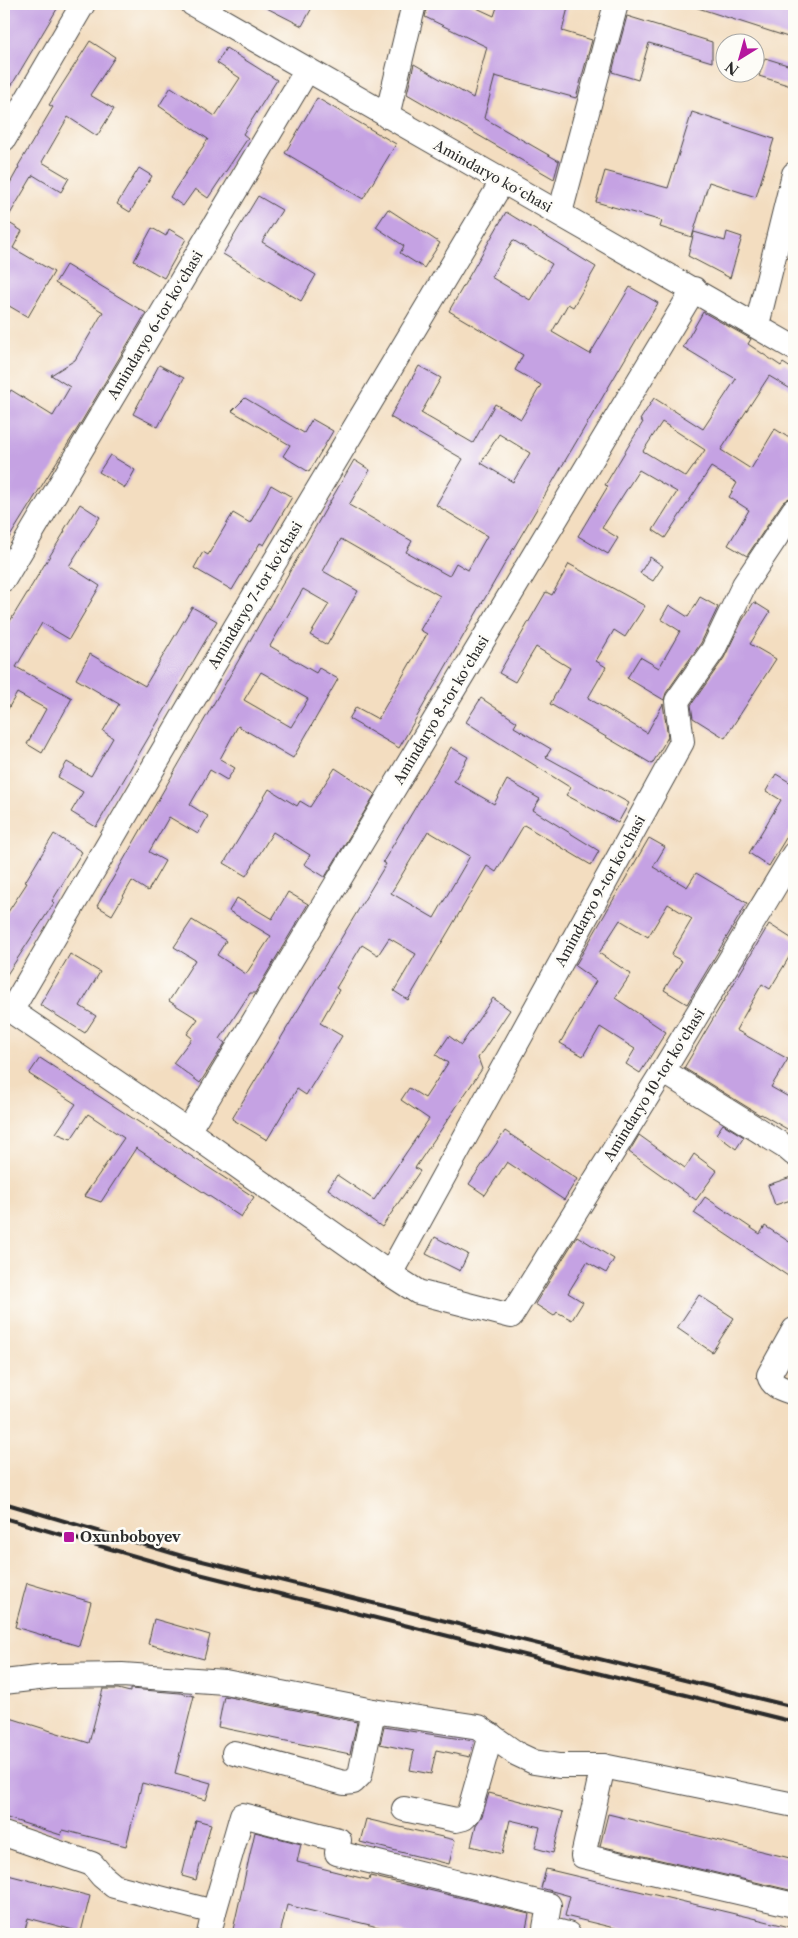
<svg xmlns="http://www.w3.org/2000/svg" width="798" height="1938" font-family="'Libre Caslon Text',serif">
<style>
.building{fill:#c5a2e3;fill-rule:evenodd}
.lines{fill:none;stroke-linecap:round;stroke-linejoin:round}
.minor-casing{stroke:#494641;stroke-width:26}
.minor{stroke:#fff;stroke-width:24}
.rail{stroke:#2b2b2b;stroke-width:4}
.poi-dot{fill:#b5179e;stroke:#fdfcf7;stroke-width:2}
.labels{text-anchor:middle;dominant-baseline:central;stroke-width:5;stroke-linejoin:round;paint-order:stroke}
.street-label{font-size:14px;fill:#2b2b2b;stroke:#fdfcf7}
.poi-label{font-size:14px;font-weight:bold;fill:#2b2b2b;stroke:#fdfcf7;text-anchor:start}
</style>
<rect width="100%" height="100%" fill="#fdfcf7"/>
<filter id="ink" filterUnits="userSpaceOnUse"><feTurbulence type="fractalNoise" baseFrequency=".02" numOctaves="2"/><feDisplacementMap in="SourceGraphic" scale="10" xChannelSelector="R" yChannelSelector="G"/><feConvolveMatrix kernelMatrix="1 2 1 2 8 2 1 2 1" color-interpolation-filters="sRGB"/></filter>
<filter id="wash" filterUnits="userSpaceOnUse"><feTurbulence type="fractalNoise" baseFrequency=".0096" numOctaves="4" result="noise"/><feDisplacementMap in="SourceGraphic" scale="20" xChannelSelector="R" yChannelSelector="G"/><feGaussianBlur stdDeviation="1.12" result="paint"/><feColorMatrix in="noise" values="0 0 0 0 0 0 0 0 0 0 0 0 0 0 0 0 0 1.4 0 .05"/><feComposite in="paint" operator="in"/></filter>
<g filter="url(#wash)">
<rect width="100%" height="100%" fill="#f3ddc0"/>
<g id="blocks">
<!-- building -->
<g class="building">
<polygon points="4,4 60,4 4,98"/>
<polygon points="259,4 314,4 302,26"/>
<polygon points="428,4 468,4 494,16 498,4 569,4 562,31 592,40 576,98 495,76 484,118 559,161 554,179 407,94 414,64 473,98 487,47 425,17"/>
<polygon points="696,4 794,4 794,39 695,7"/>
<polygon points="627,16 712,42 712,62 649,43 638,80 612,72"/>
<polygon points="90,41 115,57 90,95 114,109 97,136 68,117 42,162 69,178 61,192 33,175 6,221 22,231 13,248 54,272 28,317 4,303 4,194 19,167 18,166 53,107 49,105"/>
<polygon points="226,48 277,80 243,134 248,138 208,198 195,189 183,206 170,197 208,139 159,106 171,87 215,116 240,78 217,63"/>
<polygon points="765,58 794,67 794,87 759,76"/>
<polygon points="317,98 396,144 363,199 285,153"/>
<polygon points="692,112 774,139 756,197 709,182 692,237 660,227 662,221 596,202 605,171 668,188"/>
<polygon points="139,168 152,176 130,212 117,204"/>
<polygon points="258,196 282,210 262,242 316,275 301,301 223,254"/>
<polygon points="388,209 440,243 424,268 400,253 404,246 376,227"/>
<path d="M 506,212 L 596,267 L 573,307 L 568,304 L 552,332 L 590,354 L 630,287 L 658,303 L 512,551 L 399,748 L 349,719 L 356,707 L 378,719 L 427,634 L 420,630 L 440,596 L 341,539 L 323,571 L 358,591 L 327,645 L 310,635 L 329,604 L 303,589 L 270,646 L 316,673 L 319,668 L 338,679 L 293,758 L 238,726 L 220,759 L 235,768 L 227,780 L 210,770 L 190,805 L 208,816 L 198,834 L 169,817 L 149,852 L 165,861 L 148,891 L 132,881 L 112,915 L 97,906 L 354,460 L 370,470 L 349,505 L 412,541 L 406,552 L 449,576 L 456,563 L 468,570 L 487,536 L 436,505 L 463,459 L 390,417 L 419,366 L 441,378 L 421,413 L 473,443 L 495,404 L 521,419 L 541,385 L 515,370 L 523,355 L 449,311 ZM 513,240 L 552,264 L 530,300 L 491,277 ZM 499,434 L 530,453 L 513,482 L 481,463 ZM 261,672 L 308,699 L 291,727 L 244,700 Z"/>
<polygon points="152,228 166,236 169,229 186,239 164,278 134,261"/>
<polygon points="694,232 725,241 727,232 742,237 730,278 688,256"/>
<polygon points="66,265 146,313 79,426 4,546 4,402 11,390 53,416 70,387 51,375 75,360 103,312 55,283"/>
<path d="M 703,312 L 751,339 L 748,344 L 781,366 L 783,363 L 794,370 L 794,391 L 769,376 L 721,450 L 751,469 L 775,429 L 794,441 L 794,495 L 783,502 L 747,556 L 728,545 L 749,510 L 729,497 L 737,483 L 711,467 L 665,538 L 653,530 L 677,492 L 639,470 L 602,528 L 618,538 L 608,554 L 578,536 L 608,486 L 605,485 L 643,422 L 640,420 L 654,398 L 703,429 L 736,379 L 683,347 ZM 662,422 L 705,450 L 686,477 L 643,451 Z"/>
<polygon points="159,365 184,378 158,427 133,414"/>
<polygon points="245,398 304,433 312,419 333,431 309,472 283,456 290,445 232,411"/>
<polygon points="110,455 135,470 125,488 99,472"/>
<polygon points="271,485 292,497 264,545 260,543 232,590 194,568 203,552 208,555 233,513 250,523"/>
<polygon points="80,504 100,517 69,566 100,586 69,639 42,623 16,667 72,698 42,753 27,744 46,709 17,693 4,716 4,631 65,531 64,530"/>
<polygon points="650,557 663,566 653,581 640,573"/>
<polygon points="569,564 645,606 625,637 614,630 596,661 606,667 588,698 647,733 663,704 668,737 652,764 550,704 570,668 536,647 515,682 499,673 546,592 552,595"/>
<polygon points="700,597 718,607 701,643 666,693 664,700 627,678 640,657 659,668 680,631 661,619 669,605 688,617"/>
<polygon points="754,602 770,612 750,644 776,659 725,738 693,718 691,705 724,658 742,621"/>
<polygon points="192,607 217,621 96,827 71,812 83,792 58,777 67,762 91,776 113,738 103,731 119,704 76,679 90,654 145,686"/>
<polygon points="481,698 517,722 514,727 551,749 546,757 629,803 618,823 566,795 571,788 466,722"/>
<path d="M 451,747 L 468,757 L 454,781 L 494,804 L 507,780 L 540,799 L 533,810 L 599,851 L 591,865 L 524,825 L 496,872 L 487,866 L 408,1000 L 394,991 L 416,954 L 389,938 L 378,955 L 362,945 L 336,988 L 339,990 L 320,1023 L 342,1036 L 306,1095 L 297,1089 L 267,1140 L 232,1119 L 386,864 L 383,862 ZM 428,831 L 470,856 L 434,918 L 391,893 Z"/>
<polygon points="335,768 375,794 325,877 304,864 310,855 273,832 246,876 224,863 269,789 297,806 300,801 310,807"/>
<polygon points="776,774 791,783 794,778 794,825 769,866 749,853 781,800 766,791"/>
<polygon points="54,834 82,852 52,901 54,903 4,979 4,918 27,883 25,882"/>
<polygon points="649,838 665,847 653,867 687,887 696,873 747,903 687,1004 664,990 682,961 671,955 692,919 668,904 648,937 620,920 599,953 631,974 615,998 666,1032 640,1073 626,1064 635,1049 600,1027 583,1056 560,1043 596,981 575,966"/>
<polygon points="288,892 308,904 255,993 250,993 220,1039 225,1043 200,1083 173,1063 192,1038 187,1034 198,1019 169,1001 195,960 174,947 192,920 226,941 217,955 246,974 271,936 229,911 237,898 272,919"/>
<polygon points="769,924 794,940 794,949 770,989 762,984 736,1030 788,1059 771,1087 794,1100 794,1133 761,1114 760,1115 684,1068"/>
<polygon points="70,954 100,972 80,1006 96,1016 85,1033 40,1005"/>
<polygon points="493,998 510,1010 478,1058 482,1069 415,1168 420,1171 382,1227 328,1189 337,1175 374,1200 429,1119 401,1100 409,1088 425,1098 448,1063 436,1055 449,1036 461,1045"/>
<polygon points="40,1058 254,1197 241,1217 136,1148 101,1202 84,1196 124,1138 88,1114 71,1139 56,1133 76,1104 29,1074"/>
<polygon points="723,1124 744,1137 736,1149 716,1134"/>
<polygon points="505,1131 577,1179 564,1200 507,1162 485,1195 469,1184"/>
<polygon points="639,1135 685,1168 694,1154 717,1171 696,1200 629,1152"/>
<polygon points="794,1176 794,1199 775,1205 768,1185"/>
<polygon points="705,1197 760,1234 765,1226 794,1245 794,1280 694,1213"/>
<polygon points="577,1236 614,1259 606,1273 587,1262 568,1293 583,1302 572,1320 557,1312 554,1316 535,1304"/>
<polygon points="435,1237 468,1254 460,1271 426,1254"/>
<polygon points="699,1295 734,1318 712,1352 677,1328"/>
<polygon points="27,1583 91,1602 79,1646 15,1627"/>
<polygon points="154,1619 210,1635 204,1659 148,1644"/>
<polygon points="103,1689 118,1689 130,1692 130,1689 180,1693 194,1696 175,1773 211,1783 206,1800 142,1783 126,1846 63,1830 61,1835 4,1817 4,1716 89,1743"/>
<polygon points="224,1696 357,1722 350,1754 218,1727"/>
<polygon points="384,1727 474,1741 470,1757 436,1750 431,1774 410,1770 414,1751 380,1744"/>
<polygon points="489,1793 563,1812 553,1853 535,1848 540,1827 510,1820 502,1854 471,1846 476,1825 482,1816"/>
<polygon points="608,1814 794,1859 794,1891 600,1846"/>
<polygon points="366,1819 455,1840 449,1864 360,1842"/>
<polygon points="196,1820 211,1824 196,1880 182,1876"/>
<polygon points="255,1832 301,1844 297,1862 369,1880 370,1876 529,1914 525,1934 407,1934 287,1905 280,1934 232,1934"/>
<polygon points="546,1869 794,1928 794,1934 639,1934 565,1916 570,1896 541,1888"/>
<polygon points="4,1874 90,1896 81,1932 28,1918 24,1934 4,1934"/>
</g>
</g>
</g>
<g filter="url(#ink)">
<use href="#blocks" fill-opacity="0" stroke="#494641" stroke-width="1"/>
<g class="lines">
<!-- minor casing -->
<g class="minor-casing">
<g id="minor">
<polyline points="193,4 794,348"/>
<polyline points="387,116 414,4"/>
<polyline points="4,139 83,4"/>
<polyline points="560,213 616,4"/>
<polyline points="757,325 794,174"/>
<polyline points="4,579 307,70"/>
<polyline points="4,1006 188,1131 390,1274 418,1292 511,1316 663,1071 794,854"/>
<polyline points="11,1011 235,628 502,182"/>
<polyline points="663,1071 787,1148 794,1154"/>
<polyline points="188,1131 694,289"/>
<polyline points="390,1274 682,742 677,701 713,650 744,585 794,510"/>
<path d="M 794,1330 L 769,1375 C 772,1387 783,1389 794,1393"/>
<polyline points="4,1682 55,1676 122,1675 225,1682 373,1711 479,1727 517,1754 534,1762 559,1766 603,1766 794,1805"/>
<polyline points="234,1753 344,1783 353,1782 360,1775 373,1711"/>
<polyline points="603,1766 583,1856 794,1905"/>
<polyline points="404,1809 456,1820 464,1818 469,1812 491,1735"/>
<polyline points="4,1834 92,1864 102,1876 114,1886 214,1912 209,1934"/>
<polyline points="214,1912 242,1815 339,1840 337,1853 549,1905 545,1928 568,1934"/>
</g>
</g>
<!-- minor -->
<use href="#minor" class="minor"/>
<!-- rail -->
<g class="rail">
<polyline points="4,1503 182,1556 794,1707"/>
<polyline points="4,1518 183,1570 794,1722"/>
</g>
</g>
</g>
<!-- markers -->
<rect class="poi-dot" x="63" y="1531" width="12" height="12" rx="2.5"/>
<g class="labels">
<!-- street labels -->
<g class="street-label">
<text transform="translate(493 176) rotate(29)">Amindaryo koʻchasi</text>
<text transform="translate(155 325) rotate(-59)">Amindaryo 6-tor koʻchasi</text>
<text transform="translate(255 595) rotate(-59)">Amindaryo 7-tor koʻchasi</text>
<text transform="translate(441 710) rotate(-59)">Amindaryo 8-tor koʻchasi</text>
<text transform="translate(600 891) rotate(-61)">Amindaryo 9-tor koʻchasi</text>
<text transform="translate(654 1085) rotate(-58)">Amindaryo 10-tor koʻchasi</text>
</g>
<!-- poi labels -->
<g class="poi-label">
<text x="80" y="1537">Oxunboboyev</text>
</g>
</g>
<!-- margin -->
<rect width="798" height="1938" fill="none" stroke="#fdfcf7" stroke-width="20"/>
<!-- north arrow -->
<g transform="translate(740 58) rotate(217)"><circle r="24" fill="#fdfcf7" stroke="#a9a8a5"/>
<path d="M0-4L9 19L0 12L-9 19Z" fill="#b5179e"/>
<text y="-8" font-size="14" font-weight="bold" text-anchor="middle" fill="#2b2b2b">N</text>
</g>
</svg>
